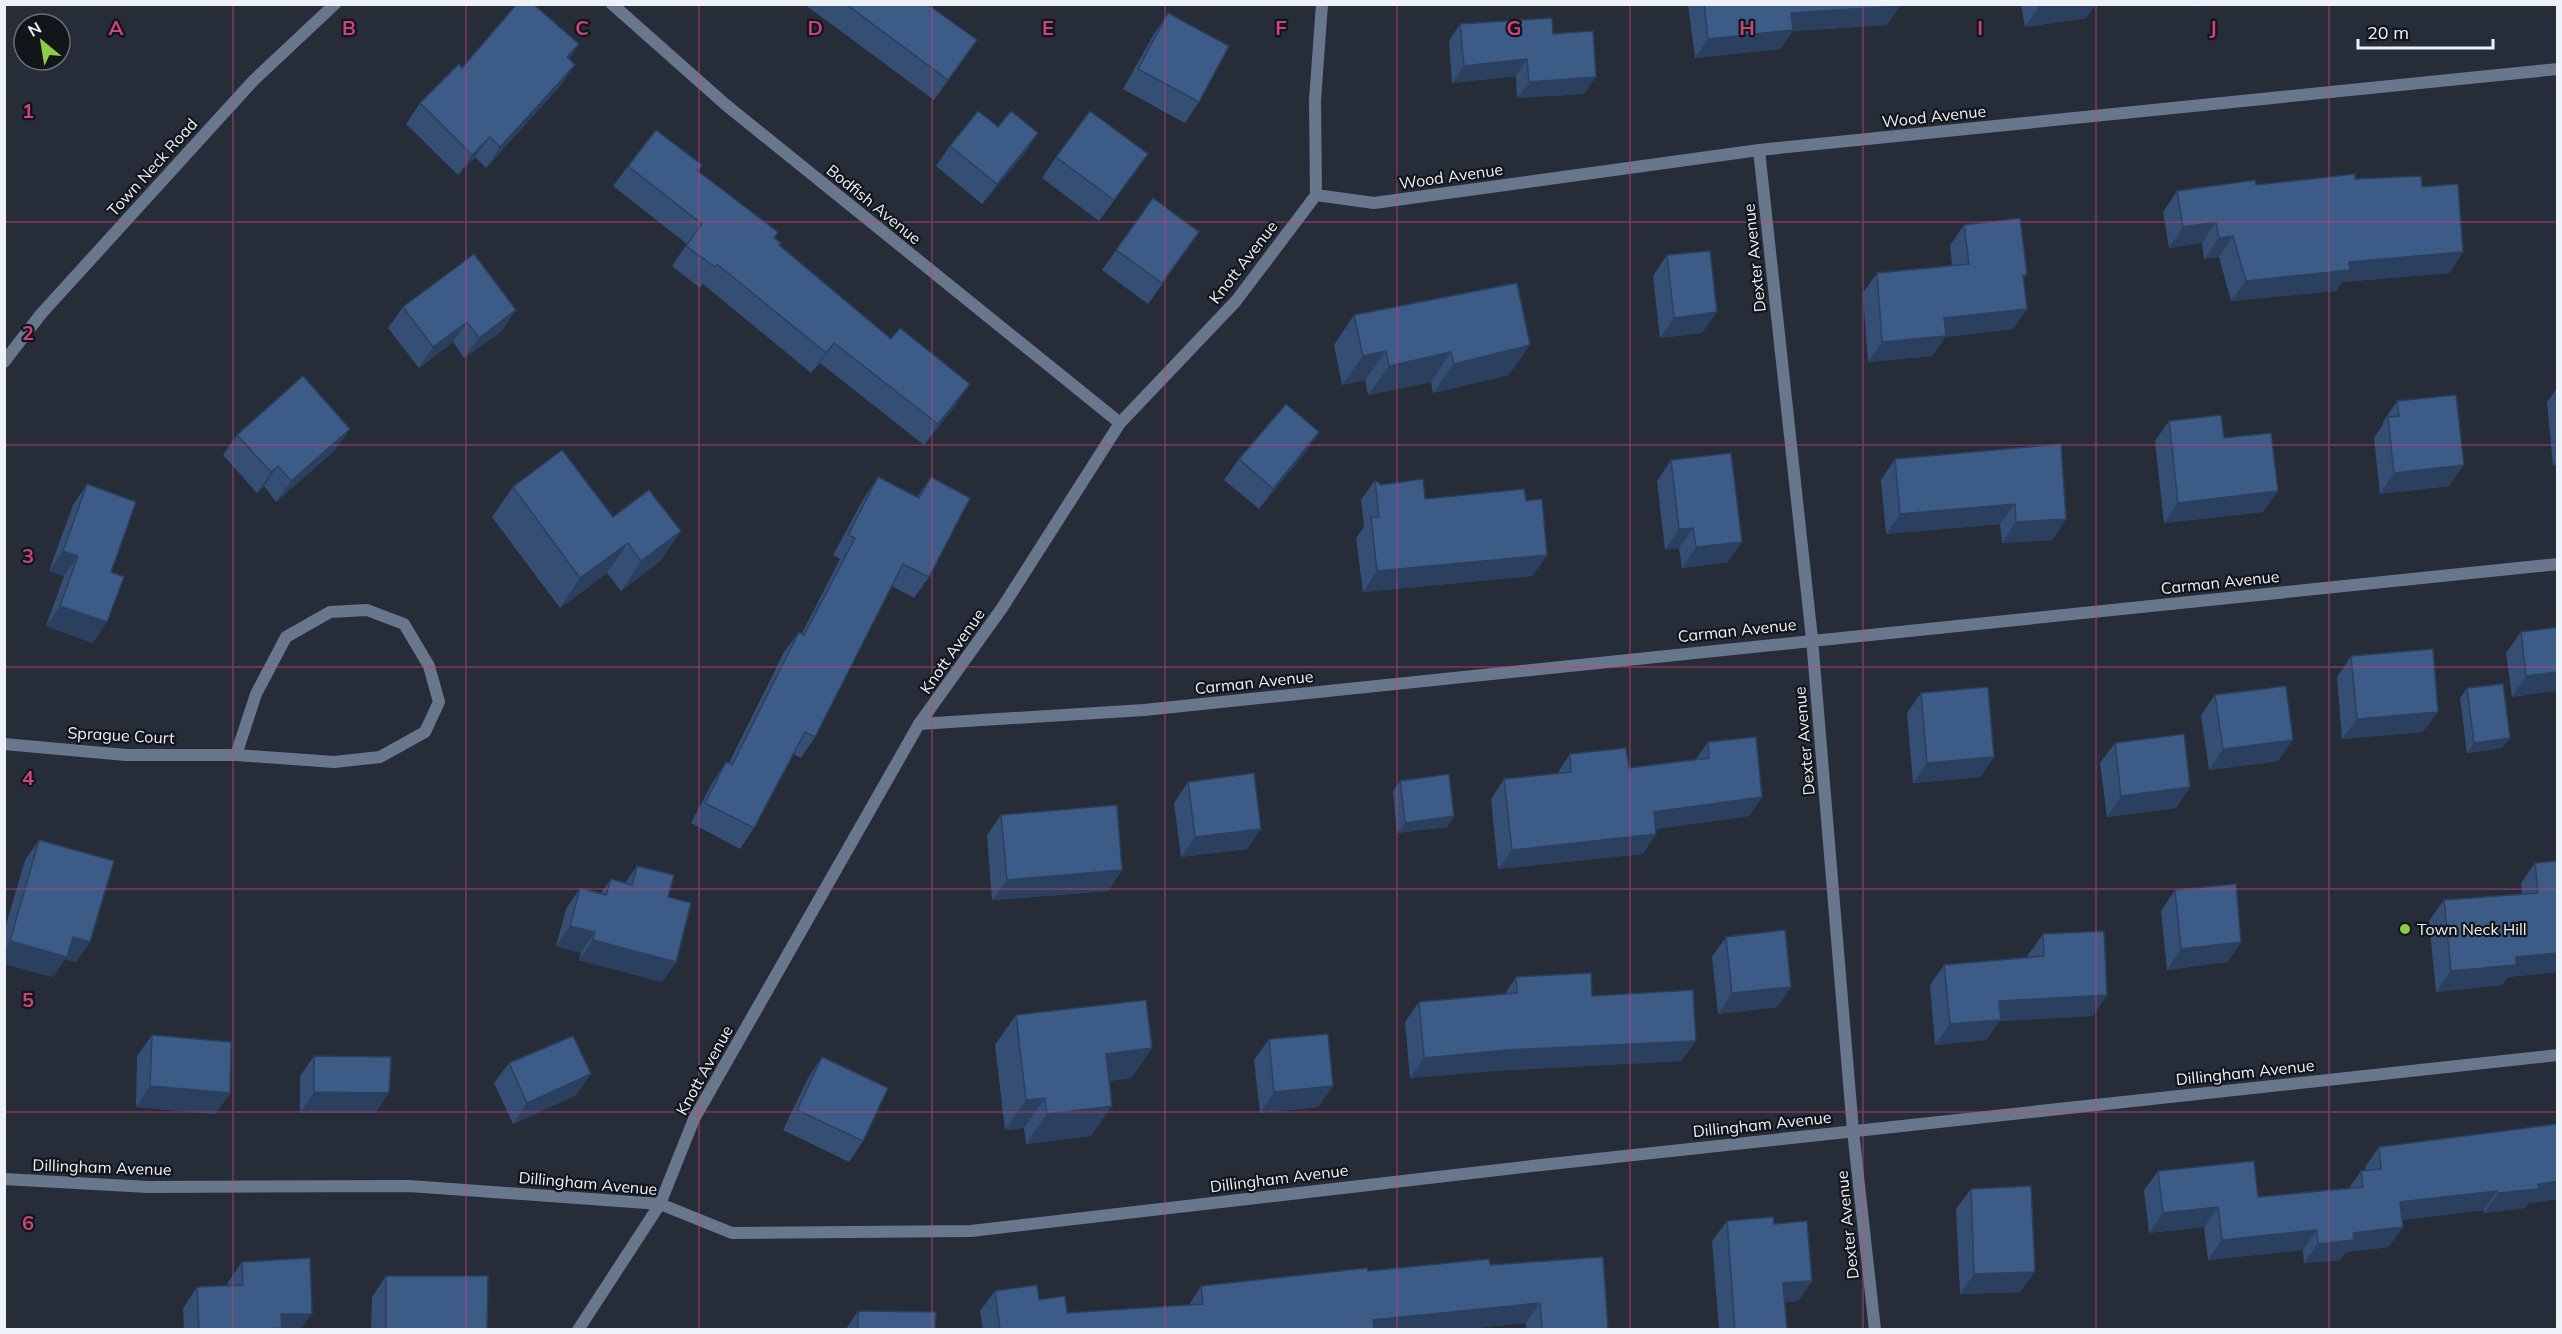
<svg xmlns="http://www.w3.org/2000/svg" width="2562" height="1334" font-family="Mulish,sans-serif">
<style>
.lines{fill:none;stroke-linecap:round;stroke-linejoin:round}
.street{stroke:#68778b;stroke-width:12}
.wall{fill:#344e74}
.shaded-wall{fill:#2a405e}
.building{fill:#3c5b87;stroke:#2a405e;stroke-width:1.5}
.grid{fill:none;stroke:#cb447b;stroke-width:1.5;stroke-opacity:0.55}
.poi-dot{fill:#8cce45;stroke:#12151a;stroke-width:2}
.labels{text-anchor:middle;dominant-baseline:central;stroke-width:4.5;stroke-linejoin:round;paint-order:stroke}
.street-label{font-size:16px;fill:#edf2f9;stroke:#12151a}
.poi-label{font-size:16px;fill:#edf2f9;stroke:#12151a;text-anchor:start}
.grid-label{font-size:20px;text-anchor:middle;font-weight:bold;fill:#cb447b;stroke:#12151a;stroke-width:4.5;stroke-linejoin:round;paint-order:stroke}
</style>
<rect width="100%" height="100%" fill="#262d38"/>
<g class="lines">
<!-- street -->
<g class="street">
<polyline points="612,4 726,105 1120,423"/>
<polyline points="1759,150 1812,639 1853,1131 1875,1330"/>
<polyline points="1316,195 1374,203 1759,150 2558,69"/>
<polyline points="4,362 41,314 253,81 335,4"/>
<polyline points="919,724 1144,710 2558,564"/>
<polyline points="4,744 126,755 236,755 334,762 380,757 425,732 439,702 429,666 404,624 367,610 330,612 286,637 256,694 236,755"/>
<polyline points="4,1179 148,1187 409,1186 660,1204 732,1233 971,1231 1532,1166 2558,1055"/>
<polyline points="578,1330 660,1204 694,1119 919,724 1002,608 1120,423 1236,301 1316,195 1315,100 1322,4"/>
</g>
</g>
<!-- wall -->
<g class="wall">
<polygon points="804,4 927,4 977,40 934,100"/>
<polygon points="1688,4 1900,4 1887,25 1793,31 1780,49 1695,58"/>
<polygon points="2021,4 2096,4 2086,18 2025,27"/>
<polygon points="1168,13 1199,102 1185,123 1123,89 1154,34"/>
<polygon points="1460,24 1553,34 1584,94 1517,98 1516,76 1452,83 1449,41"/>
<polygon points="579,44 569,59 561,85 486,168 475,157 458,175 406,124 420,103 462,68"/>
<polygon points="998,127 1038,133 1024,154 982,204 936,166 950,146"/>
<polygon points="1148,154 1099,221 1042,178 1056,157"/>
<polygon points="628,166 698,171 774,238 779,245 956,405 924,445 820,363 811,373 703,284 700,288 672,266 687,244 613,186"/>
<polygon points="2355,179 2422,187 2463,252 2449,273 2342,282 2336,291 2231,301 2219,257 2204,259 2202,243 2169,248 2163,212 2177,191"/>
<polygon points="1153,198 1199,232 1148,304 1102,270"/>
<polygon points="1964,225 2027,274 2023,279 2027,309 2013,329 1945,337 1932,356 1868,362 1863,293 1877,273 1952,266 1950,245"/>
<polygon points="1667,255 1702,333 1660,338 1653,276"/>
<polygon points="403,307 502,331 464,358 453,342 419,368 388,328"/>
<polygon points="1354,315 1509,375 1433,393 1431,382 1368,395 1365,380 1342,385 1334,345"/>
<polygon points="2558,387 2558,465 2553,465 2547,402"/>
<polygon points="2397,401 2449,486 2380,494 2374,438 2383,424 2383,422"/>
<polygon points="2169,421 2224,438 2263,512 2164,523 2155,441"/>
<polygon points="350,429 335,450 276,502 264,486 257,493 223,455 237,435"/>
<polygon points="1305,453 1259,509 1224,480 1239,459"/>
<polygon points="1895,459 2066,519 2052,540 2002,543 2000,524 1886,534 1881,480"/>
<polygon points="1671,460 1728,562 1682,568 1679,548 1665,550 1657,481"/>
<polygon points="878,477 917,497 931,477 929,577 914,598 892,586 815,737 801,758 793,754 754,828 740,849 691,823 712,783 726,762 729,763 784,652 799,632 802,633 840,559 833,555 864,498"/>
<polygon points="1375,480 1381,485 1425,499 1526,501 1547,555 1532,576 1363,592 1356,538 1364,527 1361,500"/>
<polygon points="87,484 111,572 93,643 46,626 64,576 49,571 73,505"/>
<polygon points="513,487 613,517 681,531 660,561 621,591 607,573 560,608 492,517"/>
<polygon points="2558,627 2558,688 2555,691 2512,697 2506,653 2521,632"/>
<polygon points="2351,656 2423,732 2342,739 2337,677"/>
<polygon points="2467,688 2510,738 2502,748 2467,753 2460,698"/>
<polygon points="1921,693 1994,757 1980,777 1913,783 1907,713"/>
<polygon points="2215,695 2278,761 2209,770 2201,715"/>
<polygon points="1708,742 1762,797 1749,816 1656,829 1643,854 1498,869 1491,799 1504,779 1557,774 1570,754 1629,768 1696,759"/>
<polygon points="2115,743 2190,787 2176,808 2107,817 2100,763"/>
<polygon points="1400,781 1454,816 1447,827 1397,833 1393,791"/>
<polygon points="1188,782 1261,829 1247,849 1181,857 1174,803"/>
<polygon points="1001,815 1122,870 1108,891 992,900 987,835"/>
<polygon points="39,840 90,942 76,962 65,959 53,977 4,964 4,932 25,860"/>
<polygon points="2558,861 2558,972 2508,977 2502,985 2436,992 2429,921 2444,900 2522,894 2521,883 2535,863"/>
<polygon points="637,866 668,897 676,962 662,982 579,960 581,953 556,946 566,909 580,888 600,894 611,879 625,883"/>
<polygon points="2175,890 2241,942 2227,962 2167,970 2161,911"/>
<polygon points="2043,934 2093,1016 2000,1021 1986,1040 1935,1045 1930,985 1944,965 2028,957 2028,955"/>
<polygon points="1726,937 1791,987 1777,1007 1718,1014 1712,957"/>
<polygon points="1516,977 1592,996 1696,1041 1681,1061 1493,1071 1410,1078 1405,1022 1419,1002 1505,994"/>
<polygon points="1016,1015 1152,1048 1131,1078 1109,1081 1091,1136 1026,1144 1024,1128 1005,1130 995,1045"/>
<polygon points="152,1035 230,1093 215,1114 136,1107 137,1056"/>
<polygon points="1269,1039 1333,1086 1318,1107 1260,1113 1254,1060"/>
<polygon points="314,1056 389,1093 375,1113 300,1113 300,1076"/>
<polygon points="822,1057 863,1141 849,1162 783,1130 808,1078"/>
<polygon points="509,1063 576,1095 513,1124 494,1083"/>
<polygon points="2558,1124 2558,1199 2529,1203 2525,1208 2484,1213 2484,1210 2402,1220 2389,1247 2346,1252 2340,1260 2304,1263 2303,1250 2208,1260 2204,1227 2149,1233 2144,1190 2158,1171 2258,1197 2349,1188 2361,1171 2366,1171 2365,1167 2379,1147"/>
<polygon points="1971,1189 2020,1292 1960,1294 1956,1209"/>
<polygon points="1727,1221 1774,1224 1812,1281 1798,1301 1785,1302 1787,1329 1719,1329 1712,1241"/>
<polygon points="242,1262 301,1329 184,1329 183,1308 197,1287 228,1286 228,1282"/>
<polygon points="1490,1265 1608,1329 1526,1329 1526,1323 1465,1329 983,1329 980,1311 995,1291 1039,1300 1067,1313 1189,1305 1201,1286 1368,1271"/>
<polygon points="386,1276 487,1329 371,1329 372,1297"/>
<polygon points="858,1311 935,1329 846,1329"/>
</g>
<!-- shaded-wall -->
<g class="shaded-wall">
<polygon points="2054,4 2096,4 2086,18 2025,27 2039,7"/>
<polygon points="2193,4 2215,4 2191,7"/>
<polygon points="1900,6 1887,25 1793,31 1780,49 1695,58 1708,39 1791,13"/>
<polygon points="579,44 565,65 567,57"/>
<polygon points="1527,59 1516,76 1452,83 1464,66"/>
<polygon points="575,65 561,85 486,168 500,147"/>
<polygon points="1596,77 1584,94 1517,98 1529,82"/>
<polygon points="1038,133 1024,154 982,204 997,184"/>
<polygon points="490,137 475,157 458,175 472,155"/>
<polygon points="2216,222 2202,243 2169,248 2183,227"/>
<polygon points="2233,236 2219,257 2204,259 2219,238"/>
<polygon points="2463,252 2449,273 2342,282 2336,291 2231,301 2246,281 2349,262"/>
<polygon points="2027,309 2013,329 1945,337 1932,356 1868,362 1882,342 1944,318"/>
<polygon points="516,310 502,331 464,358 479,338"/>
<polygon points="1717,312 1702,333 1660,338 1674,318"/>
<polygon points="467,322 453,342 419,368 433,347"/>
<polygon points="834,343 820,363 811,373 826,353"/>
<polygon points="1530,345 1509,375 1433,393 1454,364"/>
<polygon points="1386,351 1365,380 1342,385 1363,356"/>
<polygon points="1451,352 1431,382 1368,395 1389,366"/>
<polygon points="970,384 956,405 924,445 938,424"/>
<polygon points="350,429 335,450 276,502 291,481"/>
<polygon points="1319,432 1305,453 1259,509 1273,489"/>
<polygon points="2464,465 2449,486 2380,494 2394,473"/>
<polygon points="278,466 264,486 257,493 271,472"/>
<polygon points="2278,491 2263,512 2164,523 2178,503"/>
<polygon points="2015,504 2000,524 1886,534 1900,514"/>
<polygon points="2066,519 2052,540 2002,543 2016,522"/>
<polygon points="1693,528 1679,548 1665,550 1679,529"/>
<polygon points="681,531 660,561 621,591 641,561"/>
<polygon points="1742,542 1728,562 1682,568 1696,547"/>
<polygon points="628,543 607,573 560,608 580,578"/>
<polygon points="63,551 78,556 64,576 49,571"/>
<polygon points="1547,555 1532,576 1363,592 1377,571"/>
<polygon points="60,606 107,622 93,643 46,626"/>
<polygon points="2558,672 2558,688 2555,691 2512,697 2526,676"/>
<polygon points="2438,712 2423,732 2342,739 2357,719"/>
<polygon points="2510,738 2502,748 2467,753 2474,743"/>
<polygon points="2293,740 2278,761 2209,770 2223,749"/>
<polygon points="1994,757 1980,777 1913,783 1927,763"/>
<polygon points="2190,787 2176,808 2107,817 2121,796"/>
<polygon points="1762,797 1749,816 1640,831 1654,812"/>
<polygon points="1454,816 1447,827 1397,833 1405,823"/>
<polygon points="1261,829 1247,849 1181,857 1195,837"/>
<polygon points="1656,834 1643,854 1498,869 1512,850"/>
<polygon points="1122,870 1108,891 992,900 1007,880"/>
<polygon points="570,926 595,932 581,953 556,946"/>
<polygon points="73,937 90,942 76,962 65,959 53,977 4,964 4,950 10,941"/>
<polygon points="593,940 676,962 662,982 579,960"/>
<polygon points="2241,942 2227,962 2167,970 2181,949"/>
<polygon points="2558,953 2558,972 2508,977 2502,985 2436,992 2451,971 2516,957"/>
<polygon points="1791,987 1777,1007 1718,1014 1732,993"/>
<polygon points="2107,995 2093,1016 2000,1021 1986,1040 1935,1045 1950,1024 1999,1001"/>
<polygon points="1696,1041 1681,1061 1493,1071 1410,1078 1424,1058 1507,1050"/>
<polygon points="1152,1048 1131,1078 1085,1084 1106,1054"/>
<polygon points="591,1074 576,1095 513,1124 527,1103"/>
<polygon points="150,1086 230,1093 215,1114 136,1107"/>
<polygon points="1333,1086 1318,1107 1260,1113 1274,1092"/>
<polygon points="314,1092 389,1093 375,1113 300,1113"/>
<polygon points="1045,1098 1024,1128 1005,1130 1026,1100"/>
<polygon points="1112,1106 1091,1136 1026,1144 1047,1114"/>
<polygon points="2558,1181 2558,1199 2529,1203 2525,1208 2484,1213 2498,1193 2538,1184"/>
<polygon points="2497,1191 2484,1210 2386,1222 2400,1202"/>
<polygon points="2218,1207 2204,1227 2149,1233 2163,1213"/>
<polygon points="2403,1227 2389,1247 2346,1252 2340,1260 2304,1263 2318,1244 2353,1233"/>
<polygon points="2317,1230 2303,1250 2208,1260 2222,1240"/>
<polygon points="2035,1272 2020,1292 1960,1294 1974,1274"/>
<polygon points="1812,1281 1798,1301 1769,1304 1783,1283"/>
<polygon points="1540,1303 1526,1323 1465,1329 1366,1329 1373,1320"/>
<polygon points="281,1314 312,1314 301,1329 262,1329"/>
</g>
<!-- building -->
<g class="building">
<polygon points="517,4 533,4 579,44 567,57 575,65 500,147 490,137 472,155 420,103 459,64 462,68"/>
<polygon points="846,4 927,4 977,40 948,80"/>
<polygon points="1704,4 1900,4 1900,6 1791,13 1793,30 1708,39"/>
<polygon points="2039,4 2054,4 2039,7"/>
<polygon points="1168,13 1229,46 1199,102 1138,69"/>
<polygon points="1552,18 1553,34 1593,31 1596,77 1529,82 1527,59 1464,66 1460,24"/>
<polygon points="978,111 998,127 1011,111 1038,133 997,184 950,146"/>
<polygon points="1090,111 1148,154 1114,200 1056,157"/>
<polygon points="656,130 702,165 698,171 778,232 774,238 781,243 779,245 891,339 900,328 970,384 938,424 834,343 826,353 717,264 715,267 686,246 702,224 628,166"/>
<polygon points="2355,174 2355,179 2421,176 2422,187 2458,184 2463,252 2349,262 2350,270 2246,281 2233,236 2219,238 2216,222 2183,227 2177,191 2255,180 2256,185"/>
<polygon points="1153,198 1199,232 1162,283 1116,250"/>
<polygon points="2020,218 2027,274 2023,275 2027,309 1944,318 1946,336 1882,342 1877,273 1969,264 1964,225"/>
<polygon points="1710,251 1717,312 1674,318 1667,255"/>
<polygon points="474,254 516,310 479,338 467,322 433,347 403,307"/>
<polygon points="1517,283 1530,345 1454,364 1451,352 1389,366 1386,351 1363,356 1354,315"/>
<polygon points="303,376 350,429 291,481 278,466 271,472 237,435"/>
<polygon points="2456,395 2464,465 2394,473 2388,417 2399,416 2397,401"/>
<polygon points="1286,404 1319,432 1273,489 1239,459"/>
<polygon points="2221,415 2224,438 2271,433 2278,491 2178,503 2169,421"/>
<polygon points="2061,444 2066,519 2016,522 2015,504 1900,514 1895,459"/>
<polygon points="562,450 613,517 649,490 681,531 641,561 628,543 580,578 513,487"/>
<polygon points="1731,453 1742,542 1696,547 1693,528 1679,529 1671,460"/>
<polygon points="878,477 919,498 931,477 970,498 929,577 903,564 815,737 805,732 754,828 705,803 726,762 732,765 799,632 804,635 855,538 848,535"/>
<polygon points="1423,479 1425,499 1524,489 1526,501 1542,499 1547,555 1377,571 1371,517 1379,517 1375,480 1381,485"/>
<polygon points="87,484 136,502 111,572 124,577 107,622 60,606 78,556 63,551"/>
<polygon points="2558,627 2558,672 2526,676 2521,632"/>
<polygon points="2433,649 2438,712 2357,719 2351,656"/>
<polygon points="2503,684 2510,738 2474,743 2467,688"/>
<polygon points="2286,686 2293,740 2223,749 2215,695"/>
<polygon points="1988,687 1994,757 1927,763 1921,693"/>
<polygon points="2184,734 2190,787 2121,796 2115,743"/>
<polygon points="1756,737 1762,797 1654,812 1656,834 1512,850 1504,779 1571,772 1570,754 1626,748 1629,768 1709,758 1708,742"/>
<polygon points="1254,773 1261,829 1195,837 1188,782"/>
<polygon points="1449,774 1454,816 1405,823 1400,781"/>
<polygon points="1117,805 1122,870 1007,880 1001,815"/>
<polygon points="39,840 114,861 90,942 73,937 67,957 10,941"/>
<polygon points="2558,861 2558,953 2516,957 2516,965 2451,971 2444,900 2538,893 2535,863"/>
<polygon points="637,866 674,875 668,897 691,903 676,962 593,940 595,932 570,926 580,888 606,895 611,879 632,885"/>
<polygon points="2236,884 2241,942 2181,949 2175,890"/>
<polygon points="1785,930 1791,987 1732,993 1726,937"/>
<polygon points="2104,931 2107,995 1999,1001 2001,1020 1950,1024 1944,965 2044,956 2043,934"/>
<polygon points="1591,973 1592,996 1693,990 1696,1041 1507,1050 1424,1058 1419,1002 1517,993 1516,977"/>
<polygon points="1146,1000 1152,1048 1106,1054 1112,1106 1047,1114 1045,1098 1026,1100 1016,1015"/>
<polygon points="1328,1034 1333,1086 1274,1092 1269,1039"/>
<polygon points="152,1035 231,1042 230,1093 150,1086"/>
<polygon points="573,1036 591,1074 527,1103 509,1063"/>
<polygon points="314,1056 391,1057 389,1093 314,1092"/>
<polygon points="822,1057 888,1088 863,1141 797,1110"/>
<polygon points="2558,1124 2558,1181 2538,1184 2539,1189 2498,1193 2497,1191 2400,1202 2403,1227 2353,1233 2354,1240 2318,1244 2317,1230 2222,1240 2218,1207 2163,1213 2158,1171 2254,1161 2258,1197 2363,1187 2361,1171 2381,1169 2379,1147"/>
<polygon points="2031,1186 2035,1272 1974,1274 1971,1189"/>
<polygon points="1773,1217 1774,1224 1807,1221 1812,1281 1783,1283 1787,1329 1735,1329 1727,1221"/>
<polygon points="1603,1257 1608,1329 1542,1329 1540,1303 1373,1320 1374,1329 1000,1329 995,1291 1037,1285 1039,1300 1065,1296 1067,1313 1203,1304 1201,1286 1367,1268 1368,1271 1489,1259 1490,1265"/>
<polygon points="310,1258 312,1314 281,1314 282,1328 262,1329 199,1329 197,1287 243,1285 242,1262"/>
<polygon points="386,1276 488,1276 487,1329 386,1329"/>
<polygon points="858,1311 936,1312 935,1329 858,1329"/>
</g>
<!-- grid -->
<path class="grid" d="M 233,4 L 233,1330M 466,4 L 466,1330M 699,4 L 699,1330M 932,4 L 932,1330M 1165,4 L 1165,1330M 1397,4 L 1397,1330M 1630,4 L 1630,1330M 1863,4 L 1863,1330M 2096,4 L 2096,1330M 2329,4 L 2329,1330M 4,222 L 2558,222M 4,445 L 2558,445M 4,667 L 2558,667M 4,889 L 2558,889M 4,1112 L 2558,1112"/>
<!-- markers -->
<circle class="poi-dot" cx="2405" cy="929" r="6"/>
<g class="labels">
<!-- street labels -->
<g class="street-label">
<text transform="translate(1934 116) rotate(-6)">Wood Avenue</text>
<text transform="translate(152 167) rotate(-48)">Town Neck Road</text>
<text transform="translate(1451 176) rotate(-8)">Wood Avenue</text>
<text transform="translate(874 204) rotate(39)">Bodfish Avenue</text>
<text transform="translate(1754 258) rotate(-96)">Dexter Avenue</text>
<text transform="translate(1243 262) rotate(-52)">Knott Avenue</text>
<text transform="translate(2220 582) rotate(-6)">Carman Avenue</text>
<text transform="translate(1737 630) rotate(-6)">Carman Avenue</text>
<text transform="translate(952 651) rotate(-55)">Knott Avenue</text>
<text transform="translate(1254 682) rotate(-6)">Carman Avenue</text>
<text transform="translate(121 735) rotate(3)">Sprague Court</text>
<text transform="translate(1804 741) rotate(-95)">Dexter Avenue</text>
<text transform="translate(704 1070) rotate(-61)">Knott Avenue</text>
<text transform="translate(2245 1072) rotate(-6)">Dillingham Avenue</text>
<text transform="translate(1762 1124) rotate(-6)">Dillingham Avenue</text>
<text transform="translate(102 1167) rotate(2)">Dillingham Avenue</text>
<text transform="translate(1279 1178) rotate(-7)">Dillingham Avenue</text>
<text transform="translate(588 1183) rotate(5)">Dillingham Avenue</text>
<text transform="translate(1847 1225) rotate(-96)">Dexter Avenue</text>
</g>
<!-- poi labels -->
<g class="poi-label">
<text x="2417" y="929">Town Neck Hill</text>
</g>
</g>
<g class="grid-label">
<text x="116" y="35">A</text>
<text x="349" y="35">B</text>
<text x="582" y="35">C</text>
<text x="815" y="35">D</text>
<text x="1048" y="35">E</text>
<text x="1281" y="35">F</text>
<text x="1514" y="35">G</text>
<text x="1747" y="35">H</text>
<text x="1980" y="35">I</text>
<text x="2213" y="35">J</text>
<text x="28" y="118">1</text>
<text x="28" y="340">2</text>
<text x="28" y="563">3</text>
<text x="28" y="785">4</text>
<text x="28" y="1007">5</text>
<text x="28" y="1230">6</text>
</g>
<!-- border -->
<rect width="2562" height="1334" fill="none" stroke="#edf2f9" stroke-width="12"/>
<!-- north arrow -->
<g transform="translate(42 42) rotate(330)"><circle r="28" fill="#12151a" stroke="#6a6d73" stroke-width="1.5"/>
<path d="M0-4.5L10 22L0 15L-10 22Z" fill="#8cce45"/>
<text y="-9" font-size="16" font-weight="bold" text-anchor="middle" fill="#edf2f9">N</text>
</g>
<!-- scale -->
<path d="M2358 39v9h135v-9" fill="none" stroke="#edf2f9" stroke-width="3"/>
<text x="2367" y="39" font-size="18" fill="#edf2f9" stroke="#12151a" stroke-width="4.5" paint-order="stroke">20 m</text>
</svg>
